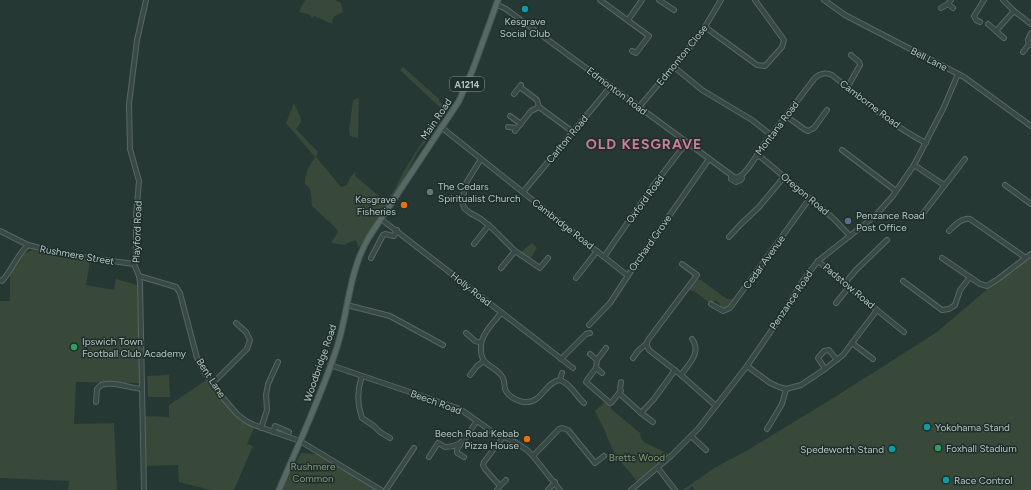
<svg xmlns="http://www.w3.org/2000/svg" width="1031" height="490" font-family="Figtree,sans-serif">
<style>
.green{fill:#384939}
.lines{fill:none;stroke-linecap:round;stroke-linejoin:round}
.minor-casing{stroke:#576763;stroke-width:6}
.major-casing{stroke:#455551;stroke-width:7}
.minor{stroke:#394945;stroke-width:4}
.major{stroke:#576964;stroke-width:5}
.culture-dot{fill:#0f9aa8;stroke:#1e2e2a;stroke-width:1.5}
.worship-dot{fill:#6b7280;stroke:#1e2e2a;stroke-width:1.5}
.food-dot{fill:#e8710a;stroke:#1e2e2a;stroke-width:1.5}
.service-dot{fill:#5c6f8a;stroke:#1e2e2a;stroke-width:1.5}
.leisure-dot{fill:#2e9e5b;stroke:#1e2e2a;stroke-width:1.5}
.labels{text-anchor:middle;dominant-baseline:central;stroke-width:3;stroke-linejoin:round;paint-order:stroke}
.shield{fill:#1e2e2a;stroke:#879794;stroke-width:1}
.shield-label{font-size:9px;font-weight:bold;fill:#b4c4c1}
.poi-label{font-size:10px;fill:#b4c4c1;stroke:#1e2e2a;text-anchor:start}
.street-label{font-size:10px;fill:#b4c4c1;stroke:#1e2e2a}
.park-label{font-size:10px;fill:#899775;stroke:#1e2e2a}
.district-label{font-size:14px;font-weight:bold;letter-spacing:1px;fill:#cc7c9a;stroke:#1e2e2a}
</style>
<rect width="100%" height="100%" fill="#253834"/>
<!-- green -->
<g class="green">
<path d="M 305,0 L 335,0 L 341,3 L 343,12 C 337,15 332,15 332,24 L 314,16 L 312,18 L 310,15 L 299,12 Z"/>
<polygon points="403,67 439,99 439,101 447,109 445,112 400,70"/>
<polygon points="359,98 358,138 350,136 349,130 353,101 355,99"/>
<path d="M 294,103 L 300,116 L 301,122 L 296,129 L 318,152 L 316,157 L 341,187 L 347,185 L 351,176 L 356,172 L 355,176 L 384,200 C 393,196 398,183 402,175 C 409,163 432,124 442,119 L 424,144 L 418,151 L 405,177 L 359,247 L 358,247 L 357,242 L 355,240 L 343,245 L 331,243 L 338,232 L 335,227 L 312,206 C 311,198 313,189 305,184 C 304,173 310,166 315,157 L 286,123 Z"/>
<polygon points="532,243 537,248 530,259 521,252"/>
<polygon points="32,250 65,258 90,260 86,285 114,290 116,279 137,285 140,383 76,382 74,424 114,423 117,490 68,490 69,481 0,478 0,301 10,301 10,275 19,257"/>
<polygon points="1031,255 1031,490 695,490 692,486 688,490 683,490 714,468 748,450 838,395 937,332 991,286"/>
<polygon points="696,279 701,280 727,299 733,299 728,308 721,309 720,307 720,304 715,300 711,304 694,291 688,290"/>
<polygon points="169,375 170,397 148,397 147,376"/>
<polygon points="208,379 229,407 255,426 247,444 253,446 234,490 211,490 179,482 178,465 146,466 144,416 169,417 169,405"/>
<polygon points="605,402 609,405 613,404 610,408 640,433 641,438 644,442 669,454 637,481 616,456 609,441 604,429 595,411"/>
<polygon points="301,453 319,454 382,490 282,490"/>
</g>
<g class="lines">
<!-- minor casing -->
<g class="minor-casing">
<g id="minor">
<polyline points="600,0 649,36 636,53 632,51"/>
<polyline points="659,0 674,10"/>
<polyline points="824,0 845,15 964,77 1031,126"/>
<polyline points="1003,0 1014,11 1031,24"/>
<path d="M 496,4 L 506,9 L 734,177 C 736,177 738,178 740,176 C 745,174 757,156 759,151 L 814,79 C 820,73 825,72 832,75 C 862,99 891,125 926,143"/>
<polyline points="948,4 953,8"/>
<polyline points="941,8 948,4 951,0"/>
<polyline points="628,20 642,0"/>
<polyline points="980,22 976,20 974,16 984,0"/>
<polyline points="988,24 1004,38"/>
<polyline points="705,27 757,65 765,66 782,47 784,40 755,0"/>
<polyline points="996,31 1014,11"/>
<polyline points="1031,33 1028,40 1029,44 1031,45"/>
<polyline points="1023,52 1029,44"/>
<polyline points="673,66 702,90 752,120 771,135"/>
<polyline points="520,87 537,100 539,107 573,132"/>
<polyline points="847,88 860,65 859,62 851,55"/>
<polyline points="514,94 521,85"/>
<polyline points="639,107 700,35 721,0"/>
<polyline points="510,116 521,124"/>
<polyline points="786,116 804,129 808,131 814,128 827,110"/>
<polyline points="441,127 628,276"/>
<polyline points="508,127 517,128"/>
<polyline points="515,131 531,111 539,107"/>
<polyline points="842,150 896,191"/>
<polyline points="757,156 762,158 834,219 850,236"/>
<polyline points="481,159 466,183 462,201 464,208 470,213 481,219 493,229 515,251 540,268 548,258"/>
<polyline points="914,165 944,185"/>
<polyline points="731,175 731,179 736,182 741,180 742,178 741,176"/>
<polyline points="1005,185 1031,204"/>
<polyline points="523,192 611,86"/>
<polyline points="921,216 965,159"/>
<polyline points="381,219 573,368"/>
<polyline points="0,231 28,245 68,255 134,264"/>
<path d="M 949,231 C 954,226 962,217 970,219 L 1026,258"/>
<polyline points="729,237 740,225 759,207 784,177"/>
<polyline points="474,244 489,225"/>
<polyline points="604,257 653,186 687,142"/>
<polyline points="371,258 383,235 385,234 394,236 397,230"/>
<polyline points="942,258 980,284 987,286 998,279 1031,254"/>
<path d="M 682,264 L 697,275 L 648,340 C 646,344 647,346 649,350 L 681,375 L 716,406"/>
<polyline points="501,268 515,251"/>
<polyline points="139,276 176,287 180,293 197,358 205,373 224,399 237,414 246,421 254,425 300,441 381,490"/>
<polyline points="576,278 597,251"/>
<path d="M 0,280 L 2,281 C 12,270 17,255 28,245"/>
<polyline points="903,281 942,310 949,309 955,305 960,290 970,277"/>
<polyline points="845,283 856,270 887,240"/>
<polyline points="836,303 849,287"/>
<polyline points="711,304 723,311 730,308 810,198"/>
<polyline points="347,305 390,316 443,345"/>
<polyline points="877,310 904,332"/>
<path d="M 501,313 C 494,322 481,334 481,347 C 480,367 493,364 501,375 C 505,379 504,384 505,389 C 508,397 520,403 528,402 C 542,401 546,382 560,380 C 571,384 576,396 584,403"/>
<polyline points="589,325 610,303 639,259 709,159"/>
<polyline points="466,333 475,341 481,343"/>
<polyline points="852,343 873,359"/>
<polyline points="590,354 597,360 596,368 587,380 586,382 610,403 612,402 619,393 641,413 654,399 675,370"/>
<polyline points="633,358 638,351 647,343"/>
<polyline points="561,359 586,334 590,333"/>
<polyline points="597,360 606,348"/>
<polyline points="330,365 460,409 494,433 515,442 527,450 533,456 560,490"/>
<polyline points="747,366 770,383 779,387 786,389 801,385 825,369 843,355 877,310 818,261"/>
<polyline points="596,368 602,373"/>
<polyline points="825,369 818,358 824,351 829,350 837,360"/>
<polyline points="470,375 477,366 484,361"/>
<path d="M 681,375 C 689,364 702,352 692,339"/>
<path d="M 362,376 C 357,390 357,404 362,418 L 374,426 L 380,432 L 390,438"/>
<polyline points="560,380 562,373"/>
<polyline points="213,383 247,349 250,340 246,332 236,323"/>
<polyline points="619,393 621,391 620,389 621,382"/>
<path d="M 96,402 L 97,389 L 101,385 C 115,381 128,388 142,389"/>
<polyline points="641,413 653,422"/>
<polyline points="261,428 267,410 266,395 268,384 278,362"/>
<polyline points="767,429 782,404 786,389"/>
<polyline points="273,432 275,426 289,432"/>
<polyline points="691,436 706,450"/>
<polyline points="460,445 457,449 457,453 464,457"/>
<polyline points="533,456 559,429 562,428 568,430 595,463 604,456"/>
<path d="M 429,457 L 438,443 L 445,447 C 465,447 466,435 477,421"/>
<polyline points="658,468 675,490"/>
<polyline points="500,486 506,480"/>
<polyline points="144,490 140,283 139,276 134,264 136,257 136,216 139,181 130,149 129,104 137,40 146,0"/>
<polyline points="386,490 414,448"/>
<polyline points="497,490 500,486 485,469 483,465 484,462 503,437"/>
<polyline points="548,490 555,482"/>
<polyline points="631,490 671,456 698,429 747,366 778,321 804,279 818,261 875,216 892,197 914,165 944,107 958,74"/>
</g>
</g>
<!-- major casing -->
<g class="major-casing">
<path id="major" d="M 279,490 C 299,443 323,392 338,344 C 349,307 349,271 369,237 L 459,101 L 473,69 L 498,0"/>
</g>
<!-- minor -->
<use href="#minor" class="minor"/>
<!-- major -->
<use href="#major" class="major"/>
</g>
<!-- markers -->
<g class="culture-dot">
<circle cx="525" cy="9" r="4"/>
<circle cx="927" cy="427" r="4"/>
<circle cx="892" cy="449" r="4"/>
<circle cx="946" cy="480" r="4"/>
</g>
<circle class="worship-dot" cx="430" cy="192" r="4"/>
<g class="food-dot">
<circle cx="404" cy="205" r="4"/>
<circle cx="527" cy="439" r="4"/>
</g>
<circle class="service-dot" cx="848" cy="221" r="4"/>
<g class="leisure-dot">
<circle cx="74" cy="347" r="4"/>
<circle cx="938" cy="448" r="4"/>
</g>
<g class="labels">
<!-- shield labels -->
<rect class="shield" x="450" y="77" width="34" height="14" rx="3"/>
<g class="shield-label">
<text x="467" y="84">A1214</text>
</g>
<!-- poi labels -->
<g class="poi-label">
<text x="525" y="21" text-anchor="middle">Kesgrave<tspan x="525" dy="12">Social Club</tspan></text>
<text x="438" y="186">The Cedars<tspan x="438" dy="12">Spiritualist Church</tspan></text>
<text x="396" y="199" text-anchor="end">Kesgrave<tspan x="396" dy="12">Fisheries</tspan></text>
<text x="856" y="215">Penzance Road<tspan x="856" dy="12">Post Office</tspan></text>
<text x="82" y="341">Ipswich Town<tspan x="82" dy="12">Football Club Academy</tspan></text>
<text x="935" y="427">Yokohama Stand</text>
<text x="519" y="433" text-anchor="end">Beech Road Kebab<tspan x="519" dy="12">Pizza House</tspan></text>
<text x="946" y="448">Foxhall Stadium</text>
<text x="884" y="449" text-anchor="end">Spedeworth Stand</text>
<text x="954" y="480">Race Control</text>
</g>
<!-- street labels -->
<g class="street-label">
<text transform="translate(682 55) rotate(-51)">Edmonton Close</text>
<text transform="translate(929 59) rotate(27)">Bell Lane</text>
<text transform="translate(617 91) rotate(37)">Edmonton Road</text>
<text transform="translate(870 104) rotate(37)">Camborne Road</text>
<text transform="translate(436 119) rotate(-56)">Main Road</text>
<text transform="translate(777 128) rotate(-53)">Montana Road</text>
<text transform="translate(567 139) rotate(-50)">Carlton Road</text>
<text transform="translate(805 194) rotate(40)">Oregon Road</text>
<text transform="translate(645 199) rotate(-54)">Oxford Road</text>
<text transform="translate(563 224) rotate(38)">Cambridge Road</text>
<text transform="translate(137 232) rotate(-88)">Playford Road</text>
<text transform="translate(650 243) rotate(-55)">Orchard Grove</text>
<text transform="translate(77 255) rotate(10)">Rushmere Street</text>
<text transform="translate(764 262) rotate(-54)">Cedar Avenue</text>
<text transform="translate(849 286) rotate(40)">Padstow Road</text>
<text transform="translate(471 289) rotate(38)">Holly Road</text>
<text transform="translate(791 300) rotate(-56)">Penzance Road</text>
<text transform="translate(320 363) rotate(-71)">Woodbridge Road</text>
<text transform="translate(211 378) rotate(57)">Bent Lane</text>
<text transform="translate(436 402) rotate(20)">Beech Road</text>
</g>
<!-- park labels -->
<g class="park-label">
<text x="637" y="457">Bretts Wood</text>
<text x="313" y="466">Rushmere<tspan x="313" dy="12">Common</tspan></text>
</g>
<!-- district labels -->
<g class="district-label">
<text x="644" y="144">OLD KESGRAVE</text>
</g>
</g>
</svg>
